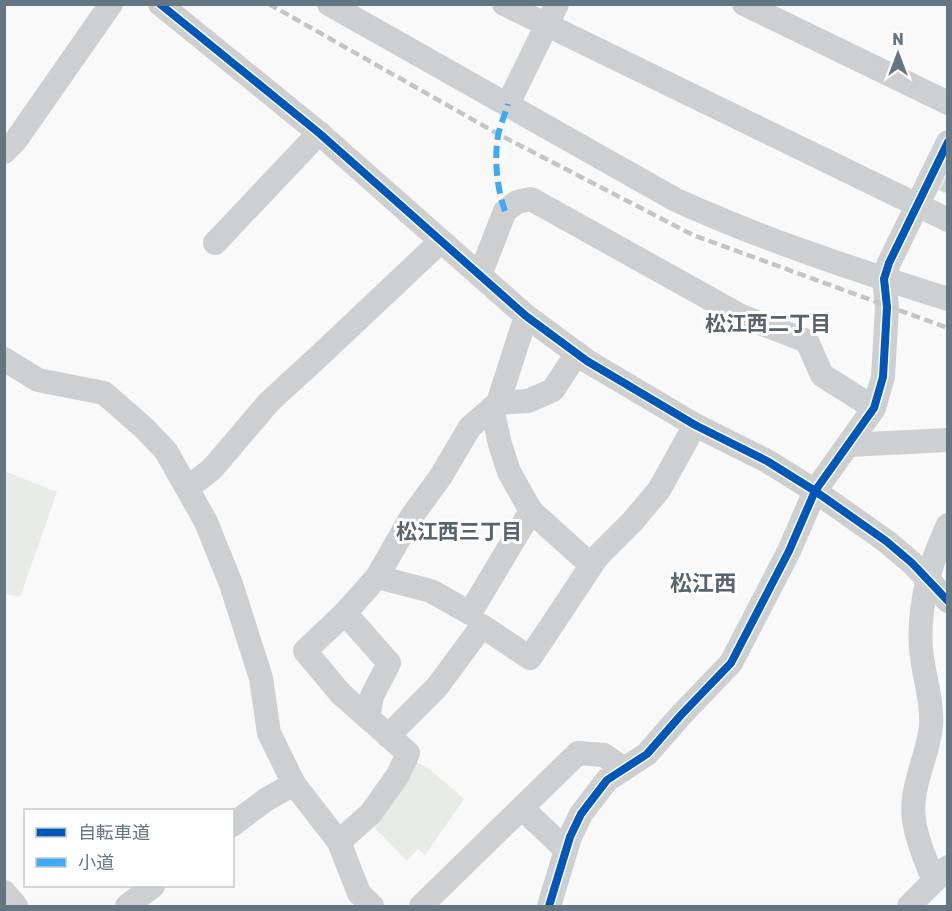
<svg xmlns="http://www.w3.org/2000/svg" width="952" height="911" font-family="Rubik,'Noto Sans JP',sans-serif">
<style>
.green{fill:#e8ebe6}
.building{fill:#d0d2d3;stroke:#e8e8e8;stroke-width:1.5}
.lines{fill:none;stroke-linecap:round;stroke-linejoin:round}
.minor{stroke:#cecfd0;stroke-width:24}
.rail{stroke:#c3c5c6;stroke-width:4.5;stroke-dasharray:9 4.5;stroke-linecap:butt}
.quiet{stroke:#3fa9f5;stroke-width:6;stroke-dasharray:12 6;stroke-linecap:butt}
.cycleway-casing{stroke:#fff;stroke-width:11}
.cycleway{stroke:#0057b8;stroke-width:8}
.labels{text-anchor:middle;dominant-baseline:central;stroke-width:6;stroke-linejoin:round;paint-order:stroke}
.neighbourhood-label{font-size:21px;font-weight:bold;fill:#57646e;stroke:#fff}
.quarter-label{font-size:22px;font-weight:bold;fill:#57646e;stroke:#fff}
</style>
<rect width="100%" height="100%" fill="#f9f9f9"/>
<!-- green -->
<g class="green">
<polygon points="4,471 57,492 20,597 5,594"/>
<polygon points="415,761 429,769 464,799 425,855 418,849 407,861 369,822"/>
</g>
<!-- building -->
<polygon class="building" points="948,173 948,194 939,190"/>
<g class="lines">
<!-- minor -->
<g class="minor">
<polyline points="160,4 319,133 526,316 587,361 695,425 767,461 815,491 886,541 912,563 948,601"/>
<path d="M 329,4 L 676,200 C 764,240 856,270 948,299"/>
<polyline points="504,4 948,220"/>
<polyline points="744,4 948,103"/>
<polyline points="508,104 557,4"/>
<polyline points="4,152 16,140 111,4"/>
<polyline points="215,243 319,133"/>
<polyline points="480,275 505,211 517,202 531,199 741,316 807,341 822,375 874,408"/>
<polyline points="4,359 38,380 104,393 144,428 166,451 206,522 231,584 261,678 269,733 294,784 339,842 359,893 372,906"/>
<polyline points="498,403 528,401 553,390 577,353"/>
<polyline points="492,408 500,444 509,472 531,511 591,565"/>
<polyline points="848,445 948,440"/>
<polyline points="188,488 212,469 269,402 317,358 440,242"/>
<polyline points="377,577 431,591 470,613 531,511"/>
<polyline points="345,613 389,663 372,696 368,718"/>
<polyline points="388,736 437,687 482,626 530,658 597,557 632,522 659,490 695,425"/>
<polyline points="522,808 566,850"/>
<polyline points="232,825 267,799 294,784"/>
<polyline points="339,842 371,813 398,775 408,753 341,694 305,651 345,613 377,577 412,516 441,476 470,427 498,403 526,316"/>
<path d="M 934,881 C 926,861 917,841 914,820 C 909,789 928,757 931,726 C 933,700 923,674 921,649 C 918,606 930,563 948,525"/>
<polyline points="4,892 16,906"/>
<polyline points="127,906 153,886"/>
<polyline points="421,906 578,753 604,755 624,769"/>
<polyline points="549,906 570,837 581,814 607,780 647,754 681,715 731,663 789,551 815,491 874,408 883,377 887,307 884,279 889,263 948,142"/>
<polyline points="909,906 948,867"/>
</g>
<!-- rail -->
<polyline class="rail" points="269,4 498,134 693,235 948,328"/>
<!-- quiet -->
<path class="quiet" d="M 505,211 C 497,189 494,159 498,136 C 500,125 505,115 508,104"/>
<!-- cycleway casing -->
<g class="cycleway-casing">
<g id="cycleway">
<polyline points="160,4 319,133 526,316 587,361 695,425 767,461 815,491 886,541 912,563 948,601"/>
<polyline points="549,906 570,837 581,814 607,780 647,754 681,715 731,663 789,551 815,491 874,408 883,377 887,307 884,279 889,263 948,142"/>
</g>
</g>
<!-- cycleway -->
<use href="#cycleway" class="cycleway"/>
</g>
<g class="labels">
<!-- neighbourhood labels -->
<g class="neighbourhood-label">
<text x="768" y="323">松江西二丁目</text>
<text x="459" y="531">松江西三丁目</text>
</g>
<!-- quarter labels -->
<g class="quarter-label">
<text x="703" y="583">松江西</text>
</g>
</g>
<!-- border -->
<rect width="952" height="911" fill="none" stroke="#657683" stroke-width="12"/>
<!-- legend -->
<rect x="24" y="809" width="210" height="78" fill="#ffffff" stroke="#c1c8cd" stroke-width="1.5"/>
<rect x="36" y="828" width="30" height="9" fill="#0057b8" stroke="#c1c8cd" stroke-width="1.5"/>
<text x="78" y="839" font-size="18" fill="#657683">自転車道</text>
<rect x="36" y="858" width="30" height="9" fill="#3fa9f5" stroke="#c1c8cd" stroke-width="1.5"/>
<text x="78" y="869" font-size="18" fill="#657683">小道</text>
<!-- north arrow -->
<g transform="translate(898 54)" stroke="#ffffff" stroke-width="4.5" paint-order="stroke">
<path d="M0-4.5L10 22L0 15L-10 22Z" fill="#657683"/>
<text y="-9" font-size="16" font-weight="bold" text-anchor="middle" fill="#657683">N</text>
</g>
</svg>
